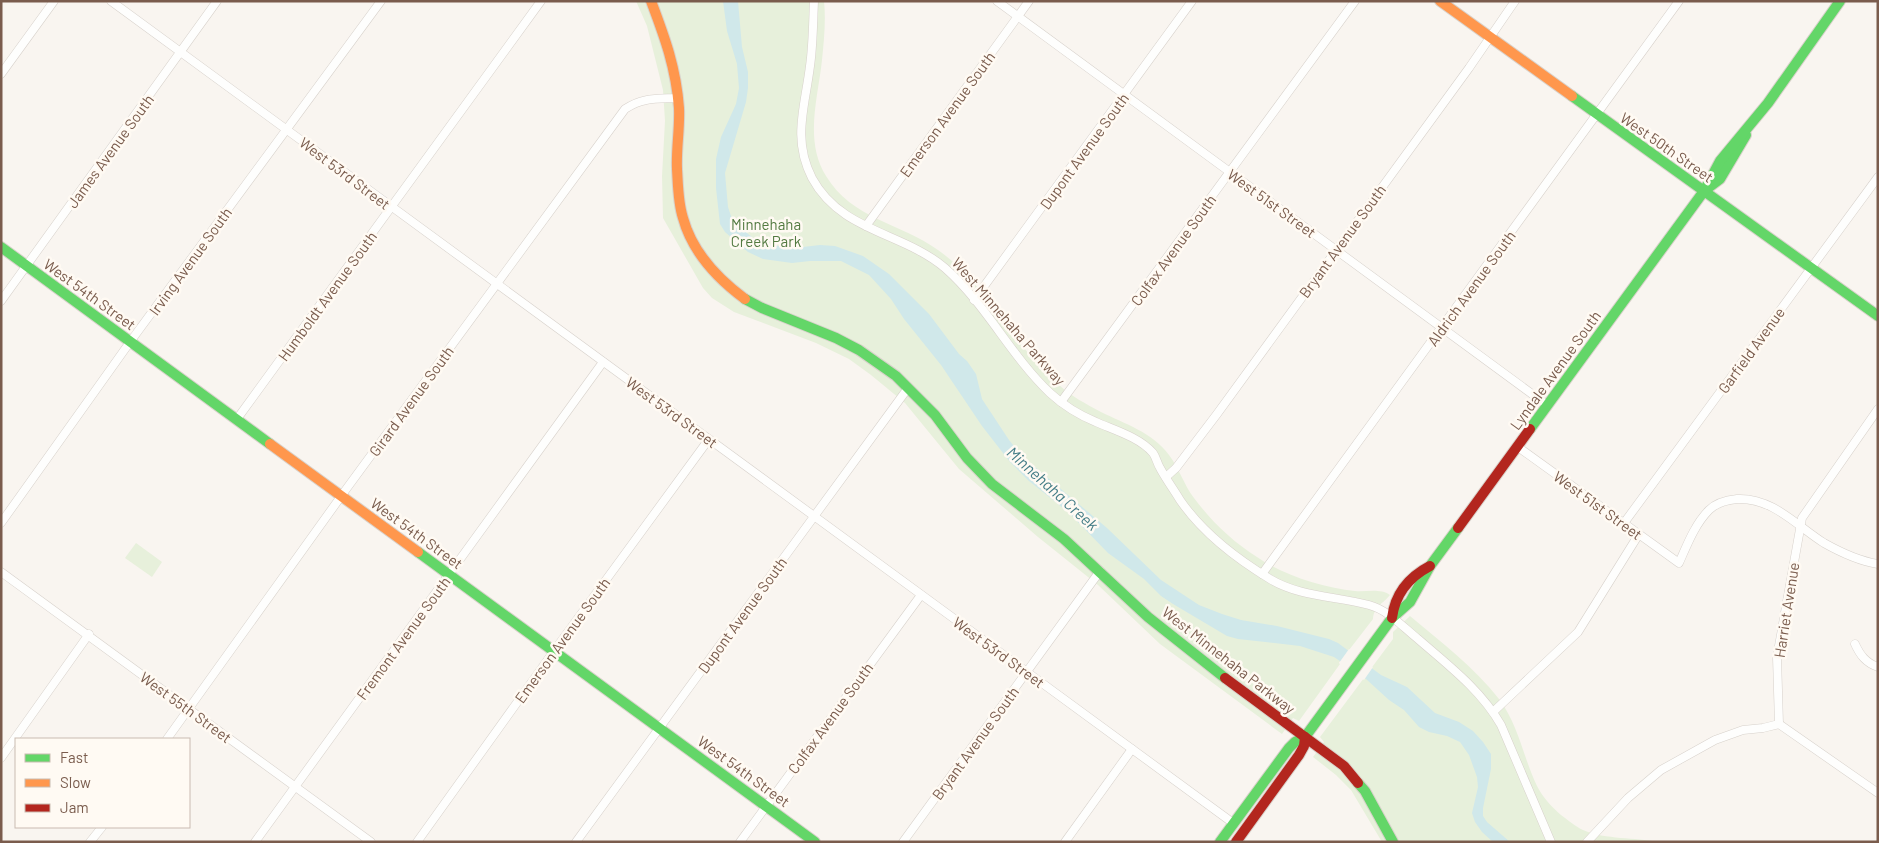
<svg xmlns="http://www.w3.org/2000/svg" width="1879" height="843" font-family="Barlow,sans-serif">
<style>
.green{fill:#e7f0db}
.water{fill:#d0e8ea}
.pier{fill:#f9f5f0}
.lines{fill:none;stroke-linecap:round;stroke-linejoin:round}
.street-casing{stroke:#d7d1cb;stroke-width:9}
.fast-casing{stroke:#d9d2cb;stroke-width:12}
.slow-casing{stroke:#d9d2cb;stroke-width:12}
.jam-casing{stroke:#d9d2cb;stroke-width:12}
.street{stroke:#fefefd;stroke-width:8}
.fast{stroke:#63d668;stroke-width:10}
.slow{stroke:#ff974d;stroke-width:10}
.jam{stroke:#b3261e;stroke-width:10}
.labels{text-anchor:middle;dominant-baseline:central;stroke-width:5;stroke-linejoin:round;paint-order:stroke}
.street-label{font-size:15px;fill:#7a5c4d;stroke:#fffaf3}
.park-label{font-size:15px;fill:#537a41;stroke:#fffaf3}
.water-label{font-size:16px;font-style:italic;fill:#437c86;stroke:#fffaf3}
</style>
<rect width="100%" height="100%" fill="#f9f5f0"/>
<!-- green -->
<g class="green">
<path d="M 636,1 L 824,1 C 826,20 824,41 822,60 C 818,98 804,141 826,176 C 852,219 900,223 938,250 C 988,285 1013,346 1059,385 C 1071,396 1086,404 1101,412 C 1125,424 1152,432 1169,455 C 1179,468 1184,485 1194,498 C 1211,521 1233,542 1257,557 C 1283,575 1324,588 1355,591 C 1367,592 1380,588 1390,595 C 1383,604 1374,606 1373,619 L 1339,663 L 1340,664 L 1299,721 L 1293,718 L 1282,734 L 1160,644 L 1098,585 L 1038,537 L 959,469 L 905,403 L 871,375 L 849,359 L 816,343 L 734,312 L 712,298 L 703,288 L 663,218 L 662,176 L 665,121 L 663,90 L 647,26 Z"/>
<polygon points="136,543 162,562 152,577 125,558"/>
<path d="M 1410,616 C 1441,642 1474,667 1499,699 C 1519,726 1523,757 1537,786 C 1543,798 1552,807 1561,815 C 1568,820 1576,827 1583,830 C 1606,840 1635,837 1658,842 L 1382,842 L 1351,790 L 1336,775 L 1313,757 L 1324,742 L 1320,737 L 1393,639 L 1393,632 Z"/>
</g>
<!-- water -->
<polygon class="water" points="723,1 738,1 742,47 748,72 748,88 746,102 725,173 728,207 731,216 740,227 753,238 771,245 794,248 820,245 835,246 863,256 889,274 929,314 959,354 967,361 976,374 982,399 1009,440 1022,456 1107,528 1161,580 1199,605 1222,614 1241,620 1277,626 1329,639 1338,643 1381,675 1407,687 1435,713 1459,722 1473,731 1483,742 1491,754 1491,769 1483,808 1483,816 1487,822 1510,842 1493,842 1482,832 1475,822 1472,813 1478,787 1477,777 1469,755 1460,742 1447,736 1429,732 1419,727 1404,710 1389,700 1366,679 1334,657 1300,646 1238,639 1227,636 1173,604 1161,596 1144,579 1108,553 1068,512 1029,481 1010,462 982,426 941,365 904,319 891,299 869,275 841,261 810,261 792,263 763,259 748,252 725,232 720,224 716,188 716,159 721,137 736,104 739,88 737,64 727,31"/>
<!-- pier -->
<polygon class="pier" points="1349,649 1373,667 1364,680 1339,663"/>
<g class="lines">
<!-- street casing -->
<g class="street-casing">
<g id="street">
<polyline points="111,1 1233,823"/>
<path d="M 814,1 C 813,23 813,45 810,66 C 805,107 792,139 812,178 C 841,232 903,232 945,268 C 986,304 1010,355 1050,393 C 1063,405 1079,415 1096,422 C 1114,430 1139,437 1153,453 C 1156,457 1157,463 1160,468 C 1166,479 1174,490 1180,500 C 1202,532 1237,559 1270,579 C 1300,597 1336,596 1369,605 C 1388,610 1403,627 1418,639 C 1448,665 1481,690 1501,725 L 1551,842"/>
<polyline points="997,1 1547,405"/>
<polyline points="1,74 54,1"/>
<polyline points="866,226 1029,1"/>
<polyline points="974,300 1192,1"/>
<polyline points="1,301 217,1"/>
<polyline points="1061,402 1355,1"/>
<polyline points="237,419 541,1"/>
<path d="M 1518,447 L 1679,563 C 1687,545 1695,524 1709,510 C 1717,502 1727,500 1737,499 C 1772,497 1797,526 1824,543 C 1840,552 1859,561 1878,564"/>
<polyline points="1166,477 1176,468 1217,414 1469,68 1515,1"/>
<polyline points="1,523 130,342 381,1"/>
<polyline points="1624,523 1878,177"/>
<polyline points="1,572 371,842"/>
<polyline points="1262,574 1679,1"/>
<path d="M 1855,644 C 1860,655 1866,663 1878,667"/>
<polyline points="1493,712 1578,632 1639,534"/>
<polyline points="1779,724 1777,657 1802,518 1878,409"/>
<polyline points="1779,724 1878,793"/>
<path d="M 167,739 L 347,488 L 625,109 C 643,97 657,99 678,98"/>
<polyline points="1,758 89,634"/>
<polyline points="90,842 102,827"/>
<polyline points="255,842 603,362"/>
<polyline points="417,842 554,651 709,439"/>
<polyline points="576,842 908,388"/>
<polyline points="740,842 921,595"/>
<polyline points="903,842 1100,571"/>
<polyline points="1065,842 1132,749"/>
<polyline points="1587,842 1628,798 1661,770 1715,740 1743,730 1763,728 1779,724"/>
</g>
</g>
<!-- fast casing -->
<g class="fast-casing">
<g id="fast">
<polyline points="1572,96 1878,316"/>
<polyline points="1704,191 1720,179 1746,135"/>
<polyline points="1,247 270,444"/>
<polyline points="745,299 762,308 836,338 859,350 896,376 935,415 967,458 992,484 1064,539 1148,617 1225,678"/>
<polyline points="1530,429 1704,191 1720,161 1768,103 1840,1"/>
<polyline points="418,552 815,842"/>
<polyline points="1358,783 1365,791 1393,842"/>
<polyline points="1220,842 1289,748 1295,742 1305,737 1392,618 1410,602 1430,566 1458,528"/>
</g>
</g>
<!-- slow casing -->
<g class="slow-casing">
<g id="slow">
<path d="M 651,1 C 665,38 676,68 679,108 C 680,128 676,149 677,169 C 678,185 678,203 683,218 C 692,251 718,279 745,299"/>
<polyline points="1440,1 1572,96"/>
<polyline points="270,444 418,552"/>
</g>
</g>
<!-- jam casing -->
<g class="jam-casing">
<g id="jam">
<polyline points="1458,528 1530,429"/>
<path d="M 1392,618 C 1395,594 1409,577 1430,566"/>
<polyline points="1225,678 1344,766 1358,783"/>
<polyline points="1236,842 1299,755 1304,746 1305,737"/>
</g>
</g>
<!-- street -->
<use href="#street" class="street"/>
<!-- fast -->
<use href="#fast" class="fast"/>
<!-- slow -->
<use href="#slow" class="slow"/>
<!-- jam -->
<use href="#jam" class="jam"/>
</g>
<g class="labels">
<!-- street labels -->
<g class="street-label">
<text transform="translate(947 114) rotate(-54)">Emerson Avenue South</text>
<text transform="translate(1667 147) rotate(35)">West 50th Street</text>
<text transform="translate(110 151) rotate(-54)">James Avenue South</text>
<text transform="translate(1084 151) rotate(-54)">Dupont Avenue South</text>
<text transform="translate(345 173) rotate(37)">West 53rd Street</text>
<text transform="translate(1272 203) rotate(36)">West 51st Street</text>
<text transform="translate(1342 241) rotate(-54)">Bryant Avenue South</text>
<text transform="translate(1173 250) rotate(-54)">Colfax Avenue South</text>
<text transform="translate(190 261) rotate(-54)">Irving Avenue South</text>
<text transform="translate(1471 288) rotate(-54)">Aldrich Avenue South</text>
<text transform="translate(90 294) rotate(36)">West 54th Street</text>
<text transform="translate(327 296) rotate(-54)">Humboldt Avenue South</text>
<text transform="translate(1009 321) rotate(49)">West Minnehaha Parkway</text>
<text transform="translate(1751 350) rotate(-54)">Garfield Avenue</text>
<text transform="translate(1555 370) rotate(-54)">Lyndale Avenue South</text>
<text transform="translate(411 401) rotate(-54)">Girard Avenue South</text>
<text transform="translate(672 412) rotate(36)">West 53rd Street</text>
<text transform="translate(1598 505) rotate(36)">West 51st Street</text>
<text transform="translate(417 533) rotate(36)">West 54th Street</text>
<text transform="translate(1786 610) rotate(-81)">Harriet Avenue</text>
<text transform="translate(742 615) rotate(-54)">Dupont Avenue South</text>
<text transform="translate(403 638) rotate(-54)">Fremont Avenue South</text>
<text transform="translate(562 640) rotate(-54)">Emerson Avenue South</text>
<text transform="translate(999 652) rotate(36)">West 53rd Street</text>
<text transform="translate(1229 660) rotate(38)">West Minnehaha Parkway</text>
<text transform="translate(186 707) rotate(36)">West 55th Street</text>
<text transform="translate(830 718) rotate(-54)">Colfax Avenue South</text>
<text transform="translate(975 743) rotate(-54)">Bryant Avenue South</text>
<text transform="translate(744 771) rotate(36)">West 54th Street</text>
</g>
<!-- park labels -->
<g class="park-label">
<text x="766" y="224">Minnehaha<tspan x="766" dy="17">Creek Park</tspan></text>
</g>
<!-- water labels -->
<g class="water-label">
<text transform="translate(1053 488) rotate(42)">Minnehaha Creek</text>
</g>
</g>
<!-- border -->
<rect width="1879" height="843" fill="none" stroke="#7a5c4d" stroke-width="5"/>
<!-- legend -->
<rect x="15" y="738" width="175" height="90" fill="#fffaf3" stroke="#cabbb1"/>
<rect x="25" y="754" width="25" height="8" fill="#63d668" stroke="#cabbb1"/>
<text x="60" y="763" font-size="15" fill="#7a5c4d">Fast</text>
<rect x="25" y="779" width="25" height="8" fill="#ff974d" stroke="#cabbb1"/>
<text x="60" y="788" font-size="15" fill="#7a5c4d">Slow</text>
<rect x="25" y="804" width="25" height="8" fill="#b3261e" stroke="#cabbb1"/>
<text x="60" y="813" font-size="15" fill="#7a5c4d">Jam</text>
</svg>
